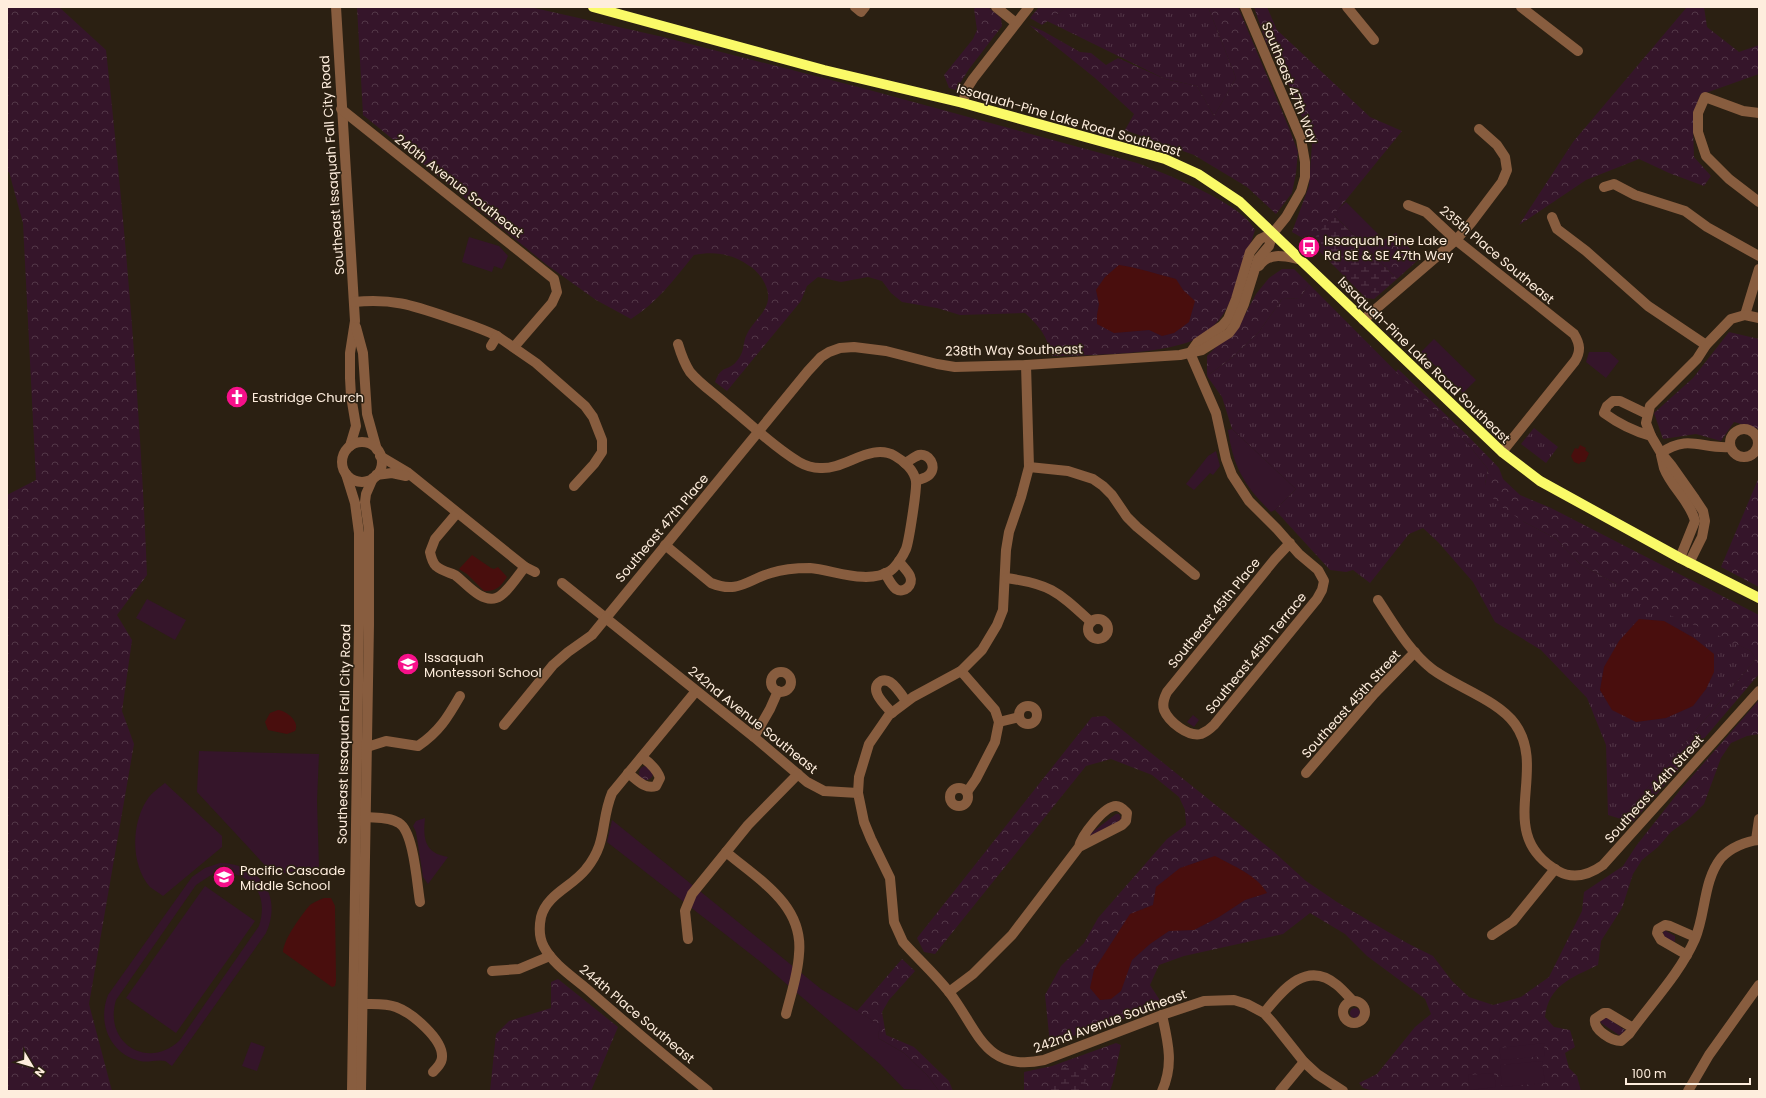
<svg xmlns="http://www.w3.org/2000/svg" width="1766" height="1098" font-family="Poppins,sans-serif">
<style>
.grass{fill:url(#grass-tufts)}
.forest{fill:url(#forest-crowns)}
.wetland{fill:url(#wetland-marsh)}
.green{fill:#35152a;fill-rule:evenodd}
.water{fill:#490e0d}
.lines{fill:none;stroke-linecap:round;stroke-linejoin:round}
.minor{stroke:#885d3f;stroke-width:10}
.major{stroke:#fafa68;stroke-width:10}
.labels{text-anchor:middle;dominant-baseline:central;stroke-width:3;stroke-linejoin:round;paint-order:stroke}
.street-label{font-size:13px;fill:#feeddd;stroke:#2b2012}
.poi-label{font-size:13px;fill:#feeddd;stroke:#2b2012;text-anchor:start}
</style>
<defs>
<pattern id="grass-tufts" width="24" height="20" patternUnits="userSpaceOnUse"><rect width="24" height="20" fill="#35152a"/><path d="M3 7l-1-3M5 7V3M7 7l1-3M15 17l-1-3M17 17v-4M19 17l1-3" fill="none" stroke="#533748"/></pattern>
<pattern id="forest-crowns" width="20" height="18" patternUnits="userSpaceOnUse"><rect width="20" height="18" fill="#35152a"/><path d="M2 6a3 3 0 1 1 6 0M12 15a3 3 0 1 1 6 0" fill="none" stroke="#533748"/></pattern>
<pattern id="wetland-marsh" width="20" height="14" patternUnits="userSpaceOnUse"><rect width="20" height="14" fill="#35152a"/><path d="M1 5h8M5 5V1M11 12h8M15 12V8" fill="none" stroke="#533748"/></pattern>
</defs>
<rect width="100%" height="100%" fill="#2b2012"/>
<!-- grass -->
<g class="grass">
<polygon points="1067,7 1208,7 1236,78 1214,116 1197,86 1165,79 1047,21"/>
<polygon points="1309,284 1468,444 1488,469 1485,484 1524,522 1555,538 1580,564 1616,584 1751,651 1756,659 1621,819 1608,815 1606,745 1587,698 1541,650 1495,622 1473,582 1438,542 1423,528 1409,534 1370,583 1353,570 1346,572 1330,570 1275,510 1296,489 1232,429 1222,397 1207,376 1233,357 1259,332 1282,299 1300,298"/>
<polygon points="1534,428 1558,447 1546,463 1521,444"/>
</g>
<!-- forest -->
<g class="forest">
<path d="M 7,7 L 59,7 L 106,50 C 125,225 140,400 147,575 L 117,615 L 132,640 L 122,711 L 134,744 L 89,1004 L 112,1091 L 7,1091 L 7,495 L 36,480 L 23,223 L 9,172 L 7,173 Z"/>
<path d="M 357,7 L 530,7 L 663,37 L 862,88 L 1137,163 C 1166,174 1242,203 1255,230 C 1246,258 1239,288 1224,313 C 1219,321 1208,332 1200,337 C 1168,355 1090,355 1052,356 C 1046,335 1041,328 1025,313 L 960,315 L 937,308 L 902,302 L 891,293 L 882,281 L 868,277 L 841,282 L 818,277 L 807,286 L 801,301 L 727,391 L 715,382 C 722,364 727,372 736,362 C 746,351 742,343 747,334 C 755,318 773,309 767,289 C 764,280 759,273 751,267 C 733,254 716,251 694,255 C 675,278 657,303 631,319 L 596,300 L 547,265 L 363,115 Z"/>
<polygon points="976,7 988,7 1001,18 1002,26 969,69 956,90 949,88 944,75 973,39 977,30 974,9"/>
<polygon points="1039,7 1067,7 1042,25 1030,18"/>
<polygon points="1208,7 1238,7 1289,128 1298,152 1296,173 1292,193 1276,214 1247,187 1194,155 1125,130 1134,114 1095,78 1029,25 1043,31 1080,52 1091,53 1106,65 1118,58 1165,79 1197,86 1214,116 1236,78"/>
<polygon points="1254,7 1267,7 1277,30 1370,117 1402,131 1311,243 1292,232 1309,186 1312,143 1292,91 1266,42"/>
<polygon points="1687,7 1704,7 1707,27 1739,52 1759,45 1759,74 1700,95 1694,112 1693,128 1694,157 1711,176 1704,186 1669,173 1639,159 1586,180 1519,225 1573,142"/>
<polygon points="1396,233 1419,259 1397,279 1373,254 1383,245 1380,242"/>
<polygon points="1282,269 1294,269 1309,284 1300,298 1282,299 1259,332 1233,357 1207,376 1207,356 1241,322 1256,294 1269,278"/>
<polygon points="1729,332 1759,339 1759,429 1734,422 1721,441 1696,434 1663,439 1654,413 1693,378"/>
<polygon points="1398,369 1466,434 1499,468 1503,479 1520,495 1551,508 1759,615 1759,674 1633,822 1625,825 1621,819 1756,659 1751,651 1702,628 1651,608 1616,584 1580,564 1555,538 1524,522 1496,503 1485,484 1488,469 1468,444 1396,372"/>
<polygon points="1759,477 1759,587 1721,567"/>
<path d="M 1759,700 L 1759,734 L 1747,736 L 1731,743 L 1721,758 L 1704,804 L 1689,819 L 1671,832 L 1658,847 L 1642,860 L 1633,874 L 1622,908 L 1601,941 L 1598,965 C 1571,978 1549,985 1545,1017 L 1554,1027 L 1570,1030 L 1575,1047 L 1565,1053 L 1569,1068 L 1577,1076 L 1581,1091 L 1373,1091 L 1363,1088 L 1359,1083 L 1377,1074 L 1415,1027 L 1431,1014 L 1425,999 L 1367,956 L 1345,934 L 1310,913 L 1283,934 L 1184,956 L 1159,965 L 1150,985 L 1163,1005 L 1050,1044 L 1045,995 L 1061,966 L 1084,943 L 1098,918 L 1167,839 L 1186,825 L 1185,810 L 1179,797 L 1152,775 L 1111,759 L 1086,766 L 935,954 L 924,952 L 917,938 L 1092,717 L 1105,716 L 1273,851 L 1306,881 L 1337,902 L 1407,943 L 1433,956 L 1452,981 L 1469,997 L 1493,1005 L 1521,997 L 1549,977 L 1582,911 L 1584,892 L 1623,866 L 1636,846 L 1681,789 Z"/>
<circle cx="646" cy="773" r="7"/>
<polygon points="1116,814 1119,814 1121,818 1118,822 1087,840 1086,837"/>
<polygon points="1664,930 1675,936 1675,942 1662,936"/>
<polygon points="902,959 915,971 889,1000 882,1012 886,1035 914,1047 949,1081 953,1091 939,1091 927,1075 904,1053 878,1038 879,1025 857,1011"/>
<polygon points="558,979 618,1027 591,1091 490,1091 496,1034 509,1021 551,1008 551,982"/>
<circle cx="1355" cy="1013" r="5"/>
<polygon points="1605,1016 1622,1028 1625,1030 1623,1034 1619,1035 1601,1023 1600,1020"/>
<polygon points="1116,1043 1121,1045 1113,1082 1110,1091 1024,1091 1024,1072 1052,1066"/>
</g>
<!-- wetland -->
<g class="wetland">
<polygon points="1333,214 1397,279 1374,299 1366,298 1311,243"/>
<polygon points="1084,1064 1089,1073 1081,1091 1049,1091 1060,1068"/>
</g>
<!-- green -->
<g class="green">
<polygon points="1346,202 1383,239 1380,242 1383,245 1373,254 1333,214"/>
<polygon points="469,237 499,246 508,256 502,269 494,266 492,272 462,262"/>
<polygon points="1434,339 1476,380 1463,393 1421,352"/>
<polygon points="1589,352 1609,352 1619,361 1606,378 1586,362"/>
<path d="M 1232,429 L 1296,489 L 1275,510 L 1271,512 C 1245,487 1233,467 1228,430 Z"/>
<polygon points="1216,451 1220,466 1213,475 1210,473 1194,490 1186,484 1208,456"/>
<polygon points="147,599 186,620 175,640 136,618"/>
<polygon points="1193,715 1199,720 1194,727 1187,722"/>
<polygon points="199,751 319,754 317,801 319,867 274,875 197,792"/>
<path d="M 165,783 L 222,836 L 222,847 L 163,896 C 159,893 154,890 150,887 C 130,864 131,821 149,797 C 153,792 160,787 165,783 Z"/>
<path d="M 425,818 C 423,838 424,853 448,857 L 428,884 L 423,877 L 416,832 L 413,826 L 416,821 Z"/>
<polygon points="612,820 821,989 880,1025 878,1038 904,1053 927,1075 939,1091 904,1089 880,1064 762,963 607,842"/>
<path d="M 220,863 C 260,864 283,896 266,933 L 172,1066 C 170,1065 167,1062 165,1061 C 158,1059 148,1063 140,1061 C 110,1054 97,1023 108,995 L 192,877 L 205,868 ZM 226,872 C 256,877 268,898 259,926 L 180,1040 C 148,1071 103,1043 116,1000 L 196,885 L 211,875 Z"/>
<polygon points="205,886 255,921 176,1033 126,998"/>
<polygon points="251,1042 265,1047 257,1071 242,1066"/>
<polygon points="1544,1043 1545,1056 1501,1060 1499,1048"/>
<polygon points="1542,1061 1545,1083 1502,1087 1500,1065"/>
<polygon points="1494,1073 1496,1087 1470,1090 1468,1075"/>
</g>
<!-- water -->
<g class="water">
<path d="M 1119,265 C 1139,268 1157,274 1176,279 L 1183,290 L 1195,301 L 1189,322 L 1174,333 L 1162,336 L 1149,330 L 1114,333 L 1097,324 L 1097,315 L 1099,304 L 1096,290 L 1105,277 Z"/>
<polygon points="1580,445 1586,448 1585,450 1589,453 1585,462 1581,462 1579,464 1574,462 1571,456 1575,448 1578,449"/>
<path d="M 472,555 L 491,568 L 494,569 L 498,567 L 507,577 C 501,586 496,592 484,591 L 467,574 L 459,569 Z"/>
<polygon points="1639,619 1664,621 1694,638 1714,654 1714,672 1706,689 1693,706 1666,718 1636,722 1612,710 1600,690 1604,667 1619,641"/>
<path d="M 278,710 C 287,711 300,722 295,731 L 287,734 L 268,730 L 265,722 L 270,713 Z"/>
<path d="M 1215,856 C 1233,866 1257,875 1267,893 L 1245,900 L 1219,917 L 1194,930 L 1169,931 L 1150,944 L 1132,960 L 1121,991 L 1111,999 L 1100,1000 L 1090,988 L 1094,970 L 1130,914 L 1153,905 L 1156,887 L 1180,868 Z"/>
<path d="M 324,898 L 331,898 L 335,906 L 336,981 L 335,986 L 332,987 L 283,952 C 283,940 302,914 310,905 C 314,902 319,900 324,898 Z"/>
</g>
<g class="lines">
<!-- minor -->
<g class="minor">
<polyline points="336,7 355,321 350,353 350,378 351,396 356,426 350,446"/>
<polyline points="855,7 861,12 865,7"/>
<polyline points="996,7 1016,23"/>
<polyline points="1347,7 1374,40"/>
<polyline points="1521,7 1578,51"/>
<polyline points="963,103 966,90 973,79 1029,7"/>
<polyline points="341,109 554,279 557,292 552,303 514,347"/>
<polyline points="1759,113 1743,111 1705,97 1698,113 1698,132 1706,156 1729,179 1759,202"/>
<polyline points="1604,187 1614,184 1635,195 1685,211 1707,227 1759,256"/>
<path d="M 1408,205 L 1426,212 L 1456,240 L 1574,334 C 1580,344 1581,351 1575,361 L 1502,452"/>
<polyline points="1552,217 1557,229 1586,251 1648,306 1706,345"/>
<path d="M 1259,266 C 1269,252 1284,256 1298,259"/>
<path d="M 354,302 C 391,298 412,305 447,317 C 464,323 481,328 497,336"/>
<polyline points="1745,315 1759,269"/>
<polyline points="1363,320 1456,240 1471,223 1502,182 1507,170 1505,157 1497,145 1479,129"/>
<polyline points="356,327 363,353 367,414 377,450"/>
<polyline points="491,346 497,336 536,363 585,406 593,417 602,440 602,452 594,464 574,486"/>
<path d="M 1190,353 L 1216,413 L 1226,459 L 1232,475 L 1249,501 L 1277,529 L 1299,554 L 1318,570 L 1324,581 L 1322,590 L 1317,599 L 1214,725 C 1210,729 1206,732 1201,734 C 1188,737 1169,722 1164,710 C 1162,703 1164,698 1167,692 L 1275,559 L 1290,543"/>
<polyline points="1190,353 1197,343 1222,326 1228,319 1236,299 1250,252 1260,239 1273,233"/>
<path d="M 1026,365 L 1029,467 L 1021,497 L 1009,532 L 1006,550 L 1003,610 L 997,625 L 982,650 L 961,671 L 913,697 L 889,715 L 869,744 L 859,777 L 858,793 L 864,822 L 871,839 L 890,878 L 894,922 L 903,942 C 918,959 935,974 949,992 C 978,1029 984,1073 1044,1060 L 1162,1015 L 1204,1001 L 1234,1000 L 1247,1004 L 1264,1013 L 1273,1023 L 1304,1062 L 1317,1074 L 1343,1091"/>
<path d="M 1647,414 L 1620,401 L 1613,401 L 1607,406 L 1604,413 C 1619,424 1633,431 1651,436"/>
<circle cx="1744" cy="443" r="14"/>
<circle cx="362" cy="462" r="20"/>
<path d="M 1661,453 C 1688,434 1701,449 1730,447"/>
<path d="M 1661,455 C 1662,459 1663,464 1664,468 C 1671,487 1690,501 1695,521 L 1680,558"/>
<polyline points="380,456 407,472 525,567 535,572"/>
<path d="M 905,463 C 909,461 914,457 919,455 C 929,453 937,466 930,474 C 927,478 920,479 916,481"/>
<polyline points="1029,467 1068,471 1093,479 1103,486 1112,495 1127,517 1137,527 1195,575"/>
<polyline points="346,474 355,503 359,533 359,626 352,1091"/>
<polyline points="376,475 392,473 406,476"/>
<path d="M 457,513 L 435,539 L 430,552 C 431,557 432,562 436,566 C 442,571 448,572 455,575 C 466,583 481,603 496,598 C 506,595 518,575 525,567"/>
<path d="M 665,545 L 711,583 C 738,594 747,580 771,573 C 783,569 797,568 810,568 C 834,570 867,585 890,571 C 896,567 903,556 906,549 C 909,541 917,489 916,481 C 914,470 904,461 895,456 C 871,442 845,470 820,468 C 812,468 806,466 799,462 C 773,447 750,423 726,404 C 715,394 700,384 690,372 C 684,363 681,354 678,344"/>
<polyline points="1689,563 1702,537 1705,521 1703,511 1695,499 1671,465 1661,453 1651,436 1646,423 1650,406 1697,359 1706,345 1731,319 1745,315 1759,318"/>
<path d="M 885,573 C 888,578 891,585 896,589 C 904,594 914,585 910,576 C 908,571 902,566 899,561"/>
<path d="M 1006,578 C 1051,584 1058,592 1091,622"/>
<polyline points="562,583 754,737 807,782 824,791 858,793"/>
<path d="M 1378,600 C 1394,624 1409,651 1432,669 C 1456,687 1498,700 1515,724 C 1549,771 1493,834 1558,871 C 1574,880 1589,875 1603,865 L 1759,691"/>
<circle cx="1098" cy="629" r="10"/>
<polyline points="961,671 995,710 999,722 995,742 976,779 967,792"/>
<circle cx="781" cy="682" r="10"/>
<path d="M 696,691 L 612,793 C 600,822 608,842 586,869 C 572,887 547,894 541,917 C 539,927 539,938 544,947 C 553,964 573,977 587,989 C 627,1024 667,1058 708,1091"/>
<circle cx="1028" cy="715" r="9"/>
<path d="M 892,713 C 886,706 867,689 881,681 C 884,680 887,680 890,682 C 896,686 902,695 906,701"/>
<polyline points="999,722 1019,717"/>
<polyline points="504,725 553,665 568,652 592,635 808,371 821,357 829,352 840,348 854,347 886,351 937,364 955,367 1026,365 1180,355 1202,350 1229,333 1235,325 1244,304 1258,259 1269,246 1273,233 1286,217 1301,191 1305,177 1305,162 1301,139 1245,7"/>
<polyline points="754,737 770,709 778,691"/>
<path d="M 367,747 L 386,741 L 418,746 C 439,732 448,717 460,696"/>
<path d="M 628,773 C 636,779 645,790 656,786 L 660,778 C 657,769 650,763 642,757"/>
<polyline points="1306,773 1374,694 1415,652"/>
<circle cx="959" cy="797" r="9"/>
<path d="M 366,817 C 376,818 390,817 399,823 C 414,832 417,885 420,902"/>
<polyline points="1756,840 1759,819"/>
<path d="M 726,852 C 759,880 804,905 799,954 C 798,974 791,994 786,1014"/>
<polyline points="1492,935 1513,921 1555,869"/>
<polyline points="688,939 685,911 692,894 748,825 798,774"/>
<polyline points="1687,955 1661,940 1657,933 1658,929 1665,925 1670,926 1695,937"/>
<polyline points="492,971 519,969 550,956"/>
<path d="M 949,992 L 973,974 L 1012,935 L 1079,847 C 1081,836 1104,806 1116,806 C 1121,806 1124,810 1127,813 L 1126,821 L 1122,825 L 1079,847"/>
<circle cx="1354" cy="1012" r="11"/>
<path d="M 363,1004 C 373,1004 386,1003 396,1007 C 412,1013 443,1039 442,1057 C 442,1063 437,1068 433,1072"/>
<path d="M 1264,1013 C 1282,991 1306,959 1337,985 C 1343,990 1348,996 1353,1001"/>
<path d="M 1162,1015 C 1168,1042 1174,1065 1162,1091"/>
<path d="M 1633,1028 L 1608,1013 L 1604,1013 L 1595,1019 C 1593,1030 1612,1041 1621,1041 L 1629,1034 C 1651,1003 1679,975 1695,939 C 1706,913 1703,881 1721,858 C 1730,848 1746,841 1759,840"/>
<polyline points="361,1091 369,624 369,530 365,502 366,494 373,478"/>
<polyline points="1280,1091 1304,1062"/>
<polyline points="1688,1091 1709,1055 1759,985"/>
</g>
<!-- major -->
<polyline class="major" points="593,7 824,70 963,103 1165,159 1198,174 1240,202 1502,452 1540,481 1680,558 1759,598"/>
</g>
<!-- icons -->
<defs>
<g id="bus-disc" transform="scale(1.15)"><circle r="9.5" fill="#f7108a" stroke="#2b2012"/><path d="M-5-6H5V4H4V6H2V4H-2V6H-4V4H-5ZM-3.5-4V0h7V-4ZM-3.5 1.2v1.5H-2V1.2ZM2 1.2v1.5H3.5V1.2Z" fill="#fff"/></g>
<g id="church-disc" transform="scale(1.15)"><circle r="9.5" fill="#f7108a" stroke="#2b2012"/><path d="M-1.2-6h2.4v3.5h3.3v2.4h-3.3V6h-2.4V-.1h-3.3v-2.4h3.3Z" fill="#fff"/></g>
<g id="school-disc" transform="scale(1.15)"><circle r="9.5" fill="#f7108a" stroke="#2b2012"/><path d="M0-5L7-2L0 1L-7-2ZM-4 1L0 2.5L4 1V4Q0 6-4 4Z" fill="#fff"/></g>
</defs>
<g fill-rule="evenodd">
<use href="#bus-disc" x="1309" y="247"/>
<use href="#church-disc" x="237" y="397"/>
<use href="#school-disc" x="408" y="664"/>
<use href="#school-disc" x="224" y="877"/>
</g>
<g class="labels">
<!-- street labels -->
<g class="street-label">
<text transform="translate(1290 83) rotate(68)">Southeast 47th Way</text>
<text transform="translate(1069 120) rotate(16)">Issaquah-Pine Lake Road Southeast</text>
<text transform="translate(332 165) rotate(-94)">Southeast Issaquah Fall City Road</text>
<text transform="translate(459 186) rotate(38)">240th Avenue Southeast</text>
<text transform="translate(1497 255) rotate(40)">235th Place Southeast</text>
<text transform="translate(1014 350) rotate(-1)">238th Way Southeast</text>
<text transform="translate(1424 360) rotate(44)">Issaquah-Pine Lake Road Southeast</text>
<text transform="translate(662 528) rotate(-50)">Southeast 47th Place</text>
<text transform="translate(1214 613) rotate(-51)">Southeast 45th Place</text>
<text transform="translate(1256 653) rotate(-51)">Southeast 45th Terrace</text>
<text transform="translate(1351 704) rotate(-48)">Southeast 45th Street</text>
<text transform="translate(753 720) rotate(39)">242nd Avenue Southeast</text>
<text transform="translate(344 734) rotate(-89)">Southeast Issaquah Fall City Road</text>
<text transform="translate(1654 789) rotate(-48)">Southeast 44th Street</text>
<text transform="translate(637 1014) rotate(40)">244th Place Southeast</text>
<text transform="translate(1110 1021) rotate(-20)">242nd Avenue Southeast</text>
</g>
<!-- poi labels -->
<g class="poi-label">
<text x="1324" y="240">Issaquah Pine Lake<tspan x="1324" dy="15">Rd SE &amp; SE 47th Way</tspan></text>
<text x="252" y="397">Eastridge Church</text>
<text x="424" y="657">Issaquah<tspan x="424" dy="15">Montessori School</tspan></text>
<text x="240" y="870">Pacific Cascade<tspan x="240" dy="15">Middle School</tspan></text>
</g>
</g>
<!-- border -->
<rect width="1766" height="1098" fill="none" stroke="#feeddd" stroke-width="16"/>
<!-- north arrow -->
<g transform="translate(32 1066) rotate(128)" stroke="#2b2012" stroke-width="3" paint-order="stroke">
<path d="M0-3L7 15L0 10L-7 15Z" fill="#feeddd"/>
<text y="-6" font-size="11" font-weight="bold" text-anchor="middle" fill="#feeddd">N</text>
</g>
<!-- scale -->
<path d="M1626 1078v6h124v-6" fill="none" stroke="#feeddd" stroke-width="2"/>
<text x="1632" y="1078" font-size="12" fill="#feeddd" stroke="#2b2012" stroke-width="3" paint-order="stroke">100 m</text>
</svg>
